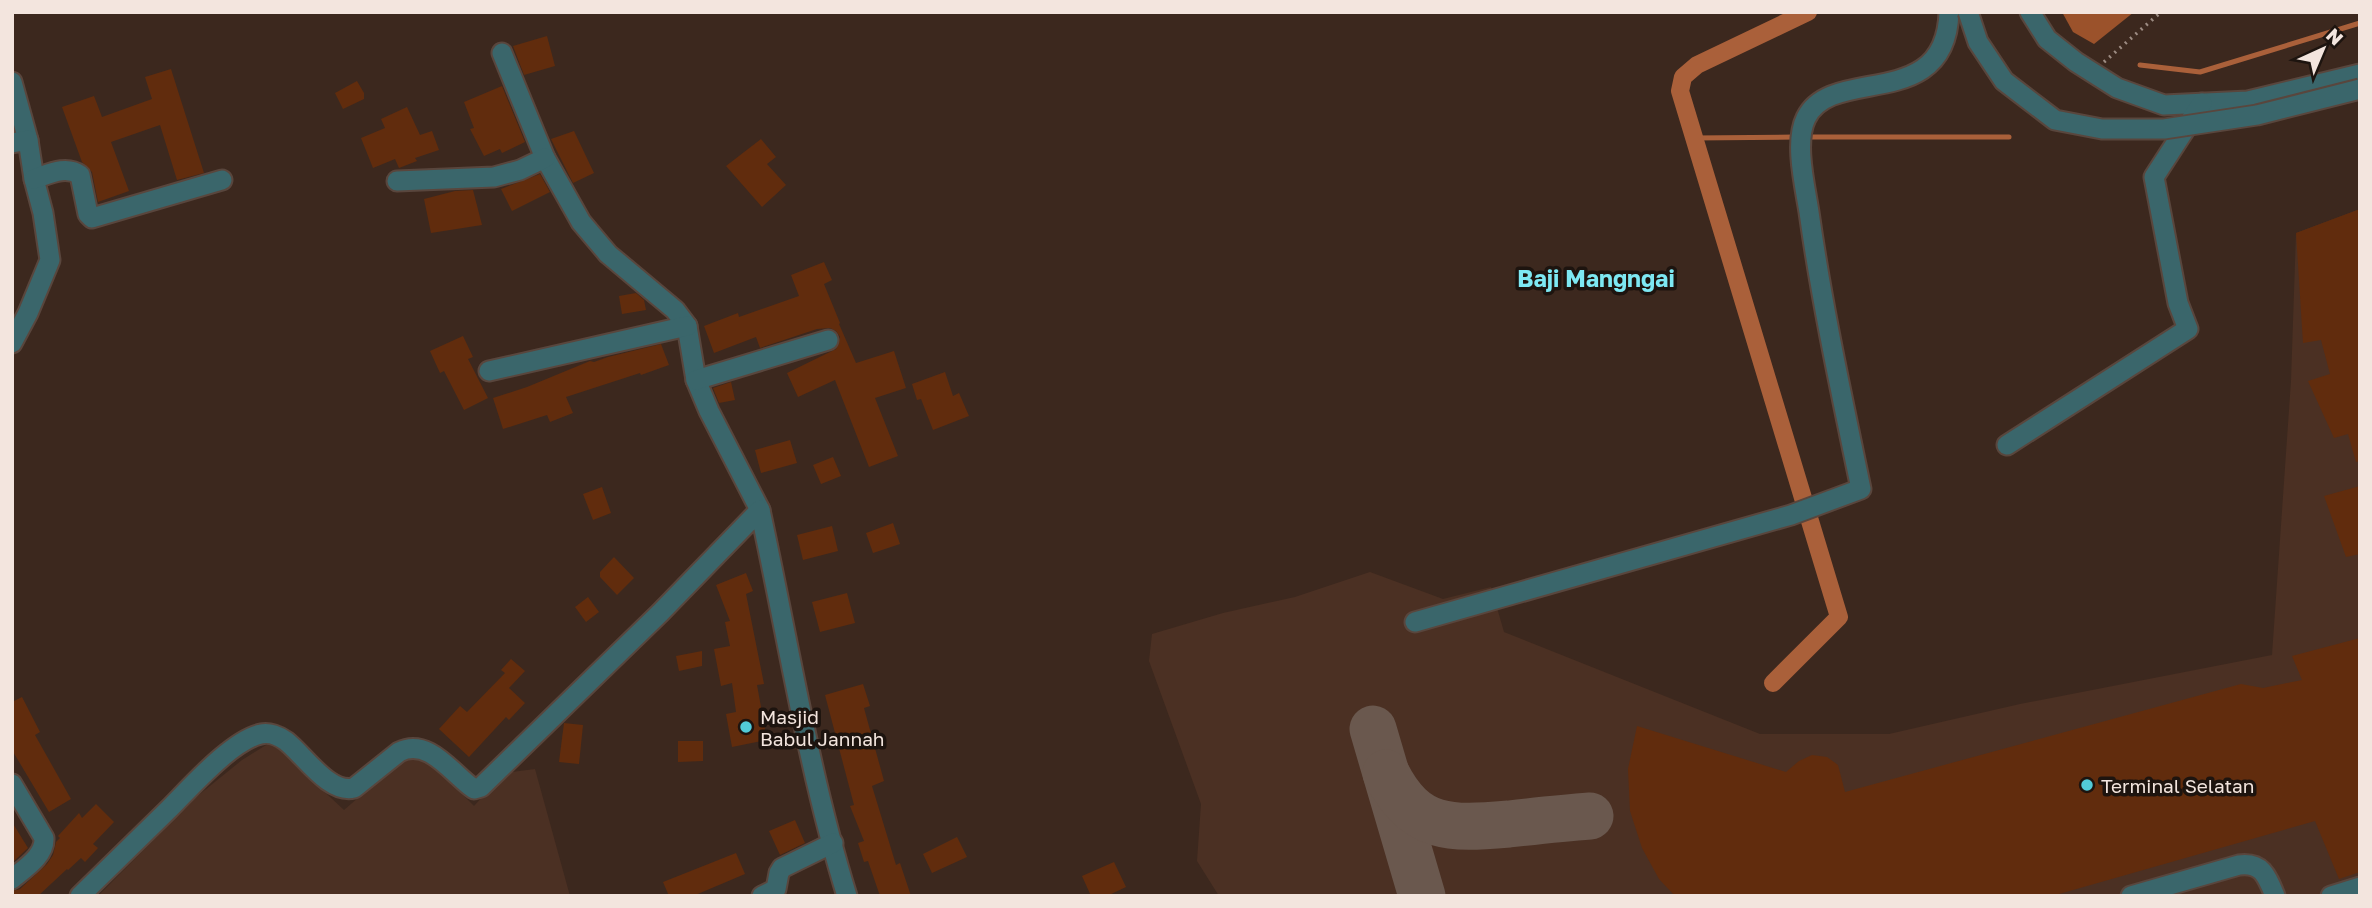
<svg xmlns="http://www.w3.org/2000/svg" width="2372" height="908" font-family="'Golos Text',sans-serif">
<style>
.built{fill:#4b3023}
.forest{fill:#9b522b}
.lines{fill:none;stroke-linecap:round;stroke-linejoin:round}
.stream{stroke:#aa603a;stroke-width:5}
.canal{stroke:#aa603a;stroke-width:18}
.taxiway{stroke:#6a584e;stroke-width:47}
.building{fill:#612c0d}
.minor-casing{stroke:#59463d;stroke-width:23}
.path{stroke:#9c8b82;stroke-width:3.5;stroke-dasharray:2 5;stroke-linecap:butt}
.minor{stroke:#3a666b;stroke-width:19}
.minor-bridge-casing{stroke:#59463d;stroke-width:23;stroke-linecap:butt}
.minor-bridge{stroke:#3a666b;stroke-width:19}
.poi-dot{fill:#52cbd8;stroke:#1d140f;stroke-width:2.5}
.labels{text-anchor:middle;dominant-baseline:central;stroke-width:7;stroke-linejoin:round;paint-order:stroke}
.poi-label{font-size:19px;fill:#f3e5de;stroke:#1d140f;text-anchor:start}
.quarter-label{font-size:23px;font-weight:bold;fill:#7de8f3;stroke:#1d140f}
</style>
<rect width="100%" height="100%" fill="#3c281e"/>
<!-- built -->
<g class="built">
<polygon points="2360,209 2360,896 1219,896 1197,861 1201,804 1149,661 1152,634 1223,613 1295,597 1370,572 1443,599 1491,587 1504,632 1760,734 1889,734 2020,704 2272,655 2291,381 2296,233"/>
<polygon points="271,742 344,810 409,754 426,758 474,806 504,773 535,769 570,896 98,896 195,798 242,760"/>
</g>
<!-- forest -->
<polygon class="forest" points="2062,12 2134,12 2094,44 2073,32"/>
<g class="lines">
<!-- stream -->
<g class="stream">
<polyline points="2140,65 2200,72 2360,23"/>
<polyline points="1805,137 2009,137"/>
<polyline points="1694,138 1796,137"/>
</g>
<!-- canal -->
<polyline class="canal" points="1773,683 1839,617 1680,91 1683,77 1697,65 1808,12"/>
<!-- taxiway -->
<g class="taxiway">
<polyline points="1373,729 1422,896"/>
<path d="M 1386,773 C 1415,831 1450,829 1509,824 C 1536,821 1563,818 1590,816"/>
</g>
</g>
<!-- building -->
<g class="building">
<polygon points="547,36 555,66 524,75 513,46"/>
<polygon points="171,69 204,173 177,180 160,125 111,142 129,191 98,202 92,172 82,162 62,107 94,96 102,117 152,99 145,77"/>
<polygon points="357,81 364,93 364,99 343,109 335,93"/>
<polygon points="502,86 525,142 502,153 500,149 484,156 470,129 474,128 464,102"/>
<polygon points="407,107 420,135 432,131 439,150 415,158 417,161 399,168 395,159 373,168 361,138 385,128 381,119"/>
<polygon points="574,131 594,173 573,183 551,139"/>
<polygon points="761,139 776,157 767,164 786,185 762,207 726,166"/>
<polygon points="540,174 550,192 512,211 501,189"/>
<polygon points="473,190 482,225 431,233 424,199 455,191"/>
<polygon points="2360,209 2360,461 2356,462 2348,434 2334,438 2308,381 2330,374 2321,340 2303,343 2296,233"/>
<polygon points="824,262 832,280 824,284 840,323 839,324 856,363 894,351 906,388 875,398 898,456 869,467 835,380 798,397 787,373 836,349 840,337 836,331 830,328 817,329 760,348 756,337 714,353 704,326 738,313 739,317 799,296 791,275"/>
<polygon points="636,293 644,300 646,310 622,314 619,296"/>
<polygon points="463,336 473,357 468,359 488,398 464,410 444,371 440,373 430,351"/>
<polygon points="661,344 669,365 641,375 640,373 566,397 573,413 550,422 547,415 503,429 493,398 527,387 590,361 594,362 608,357"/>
<polygon points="945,372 953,396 959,393 969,416 933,430 921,399 917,400 912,384"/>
<polygon points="731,382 735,400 719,403 713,388"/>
<polygon points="790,440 797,463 761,473 755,450"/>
<polygon points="833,457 841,476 821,484 813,465"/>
<polygon points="2360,486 2360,554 2346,557 2324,496"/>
<polygon points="602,487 611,513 593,520 583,494"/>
<polygon points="893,523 900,544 873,553 866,533"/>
<polygon points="832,526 838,551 803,560 797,535"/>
<polygon points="614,557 634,578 617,595 600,577 600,572"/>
<polygon points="746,573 753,591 746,594 764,684 757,685 767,740 732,747 726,714 736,712 732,683 721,686 714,649 730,646 725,622 730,621 716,585"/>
<polygon points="847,593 855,623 820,632 812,602"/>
<polygon points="588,597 599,612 586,622 575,607"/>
<polygon points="2360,638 2360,872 2339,879 2315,821 2052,896 1675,896 1659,879 1642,848 1630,811 1628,769 1637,726 1786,772 1799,761 1812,755 1827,757 1838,765 1845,792 2241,684 2263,688 2302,680 2292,656"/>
<polygon points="702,651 702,666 679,671 676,656"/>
<polygon points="511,659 525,671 509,688 525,703 509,720 506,717 469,757 439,729 460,706 467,712 505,673 501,670"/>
<polygon points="863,684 870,706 864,708 884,781 872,786 896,865 900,863 911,896 880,896 868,861 864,862 858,843 864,841 850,806 854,805 825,695"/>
<polygon points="22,697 40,732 35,735 71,799 49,812 12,750 12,702"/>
<polygon points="564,723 583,725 579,764 559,762"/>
<polygon points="678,741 703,741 703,761 678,762"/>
<polygon points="96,804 114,822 93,844 98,848 85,862 81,858 68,870 67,869 38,896 12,896 12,891 20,889 47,864 53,855 56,842 60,838 58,836 79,813 82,818"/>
<polygon points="795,820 805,843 780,855 769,831"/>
<polygon points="12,822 28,848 12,863"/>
<polygon points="957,837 967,857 932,873 923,854"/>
<polygon points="736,853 745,874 693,896 669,896 663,882"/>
<polygon points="1114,862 1126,887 1107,896 1091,896 1082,876"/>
</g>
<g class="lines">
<!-- minor casing -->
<g class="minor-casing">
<g id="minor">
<polyline points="2030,12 2047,39 2076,62 2117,88 2164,105 2248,101 2360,74"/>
<polyline points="502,53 545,158 581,222 608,254 675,310 687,326 696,380 709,411 760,510"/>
<polyline points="12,82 28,140"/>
<polyline points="12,143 28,140 34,179 43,213 50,260 28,313 12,343"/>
<path d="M 34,179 C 49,174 66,165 80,175 L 88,214 L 92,218 L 222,180"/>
<polyline points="397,181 494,177 520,170 545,158"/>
<polyline points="489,371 687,326"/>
<polyline points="696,380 828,340"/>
<polyline points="2007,445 2188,329 2178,303 2154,177 2202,103"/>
<path d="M 1415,622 L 1791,515 L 1861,489 C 1842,397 1822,305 1809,212 C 1805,186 1794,142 1806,118 C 1832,64 1946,114 1949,12"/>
<path d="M 12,784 L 44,838 C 45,856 25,868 12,879"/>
<path d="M 80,896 C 110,867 139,838 169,809 C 190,788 232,740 261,734 C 269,732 279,736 286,741 C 305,756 329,794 354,788 L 399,752 C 429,737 452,774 474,789 L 481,787 L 660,613 L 760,510 C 788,639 808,770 847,896"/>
<polyline points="762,896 776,889 779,873 782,868 833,843"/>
<path d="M 2131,896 L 2239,865 C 2262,862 2267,876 2275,896"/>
<polyline points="2331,896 2360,887"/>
</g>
</g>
<!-- path -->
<polyline class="path" points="2104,62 2161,12"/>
<!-- minor -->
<use href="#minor" class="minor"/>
<!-- minor-bridge casing -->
<g class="minor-bridge-casing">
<polyline id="minor-bridge" points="1968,12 1978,42 2004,81 2055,120 2102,129 2164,129 2257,115 2360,89"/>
</g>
<!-- minor-bridge -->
<use href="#minor-bridge" class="minor-bridge"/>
</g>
<!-- markers -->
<g class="poi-dot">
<circle cx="746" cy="727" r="7"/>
<circle cx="2087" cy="785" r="7"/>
</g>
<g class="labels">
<!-- poi labels -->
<g class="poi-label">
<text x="760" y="716">Masjid<tspan x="760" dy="22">Babul Jannah</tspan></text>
<text x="2101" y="785">Terminal Selatan</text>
</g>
<!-- quarter labels -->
<g class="quarter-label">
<text x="1596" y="278">Baji Mangngai</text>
</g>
</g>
<!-- border -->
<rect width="2372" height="908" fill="none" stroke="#f3e5de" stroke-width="28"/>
<!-- north arrow -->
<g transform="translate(2323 49) rotate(44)" stroke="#1d140f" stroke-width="5" paint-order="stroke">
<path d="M0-5L12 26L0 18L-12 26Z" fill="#f3e5de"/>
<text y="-10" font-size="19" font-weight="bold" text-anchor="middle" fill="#f3e5de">N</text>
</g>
</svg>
